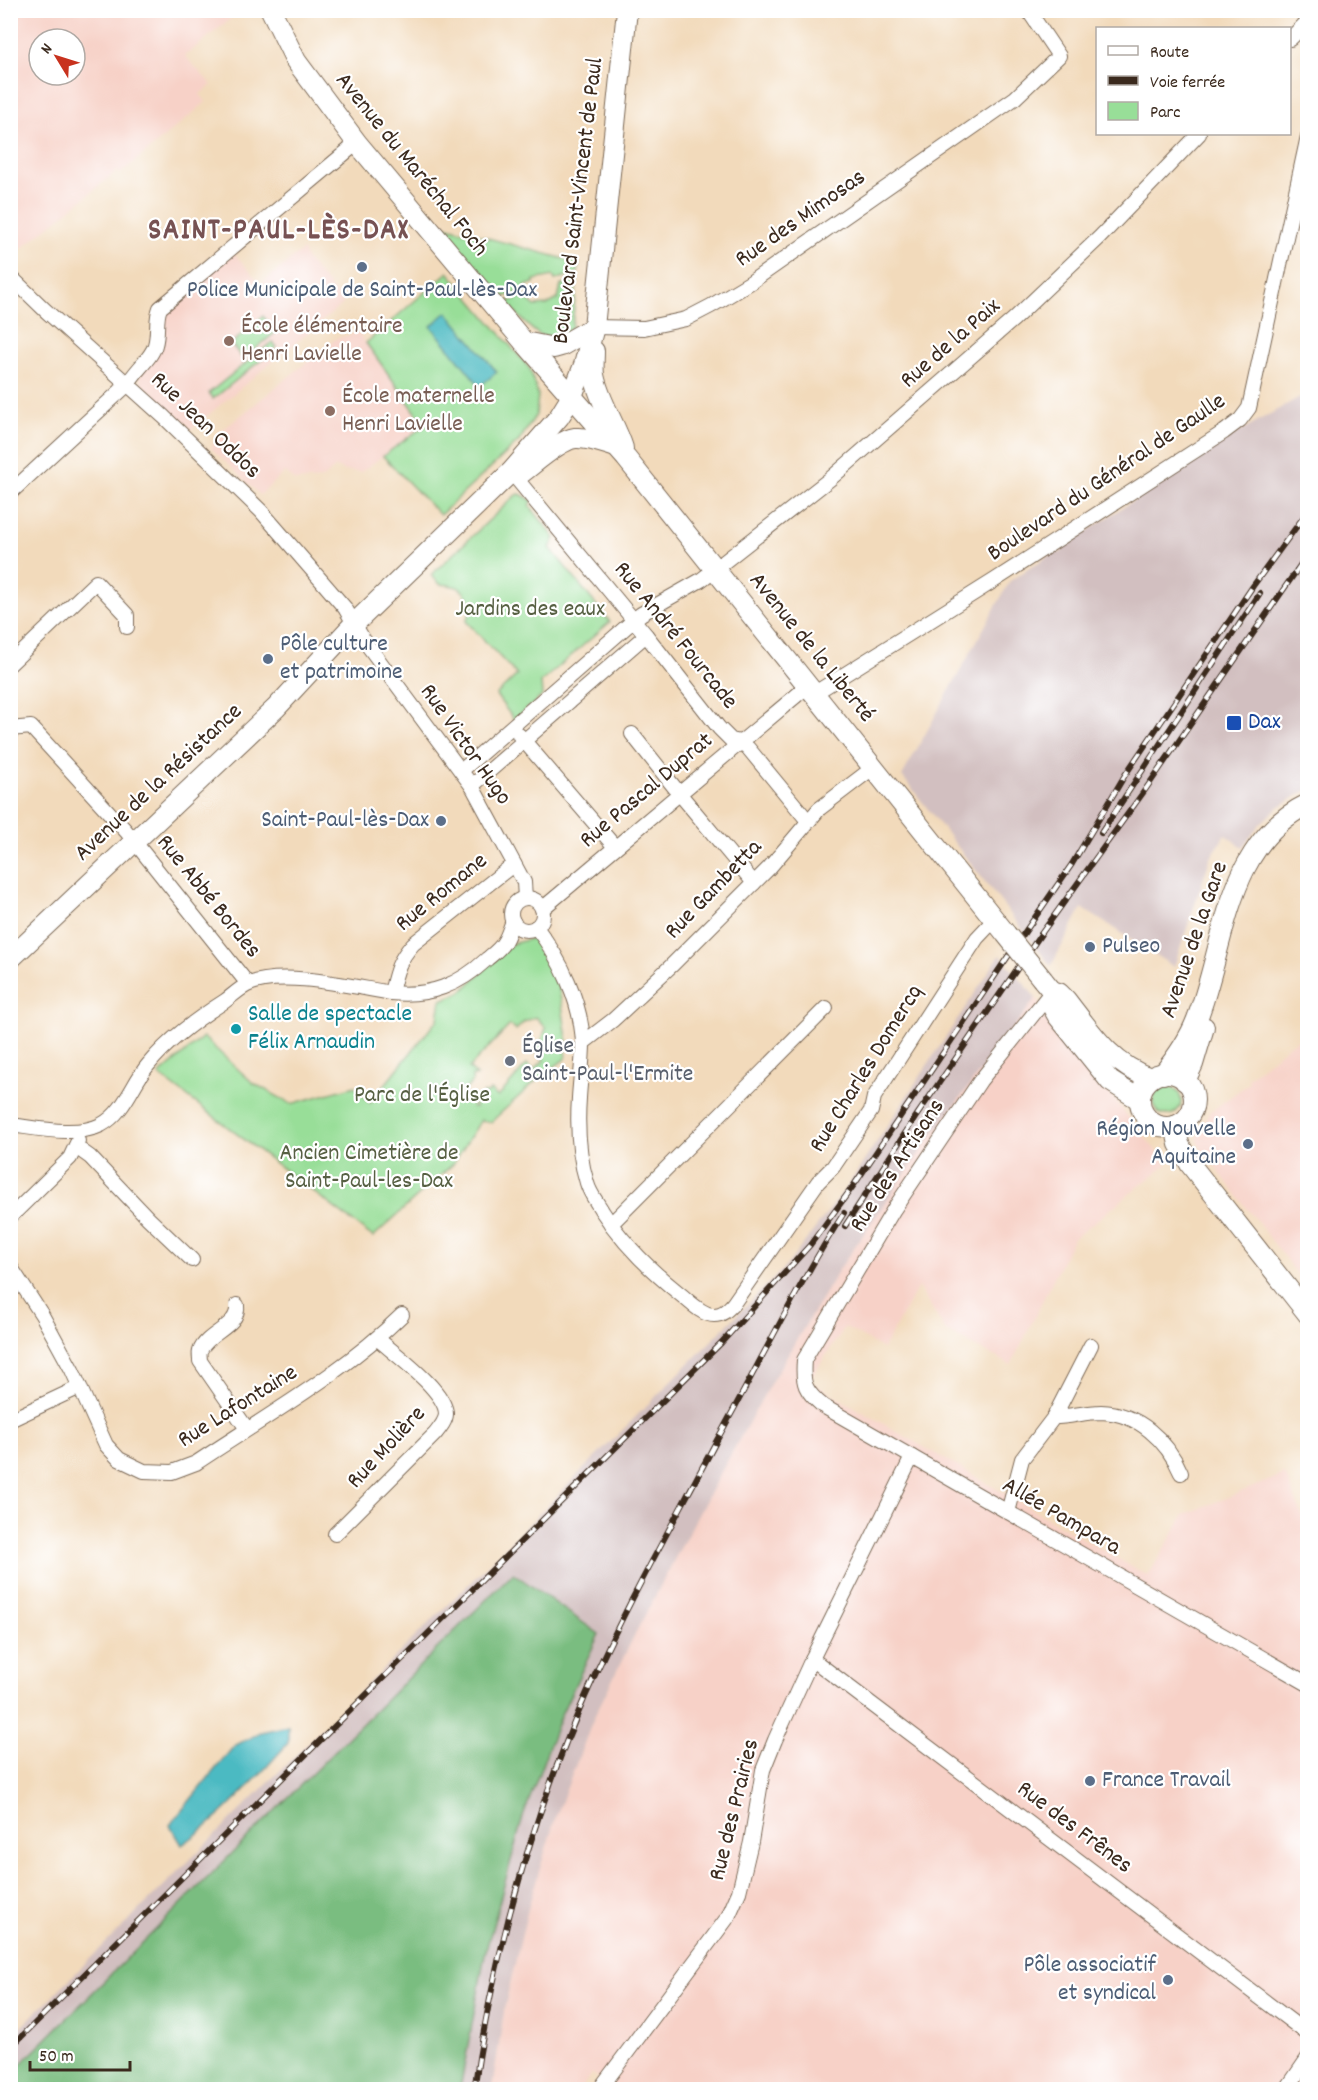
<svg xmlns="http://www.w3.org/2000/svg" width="1318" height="2100" font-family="Dekko,sans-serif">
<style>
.built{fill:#f7d1c7;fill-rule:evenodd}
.industrial{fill:#d2bfc0}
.green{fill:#98de98;stroke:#6a845b;stroke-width:1.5;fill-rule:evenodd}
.forest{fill:#7abd80;stroke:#5a744f;stroke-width:1.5}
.water{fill:#4bbac2;stroke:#437270;stroke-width:1.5}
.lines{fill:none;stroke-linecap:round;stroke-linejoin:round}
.minor-casing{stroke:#7b6855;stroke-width:16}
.secondary-casing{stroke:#7b6855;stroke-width:22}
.minor{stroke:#fff;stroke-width:14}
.secondary{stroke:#fff;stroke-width:20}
.rail-casing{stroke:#3b2a1e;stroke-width:6}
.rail{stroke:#fff;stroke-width:4;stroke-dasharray:11;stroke-linecap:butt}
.secondary-bridge-casing{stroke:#7b6855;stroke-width:22;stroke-linecap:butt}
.secondary-bridge{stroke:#fff;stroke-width:20}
.service-dot{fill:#5c6f8a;stroke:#fff;stroke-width:2}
.education-dot{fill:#8d6e63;stroke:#fff;stroke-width:2}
.transit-dot{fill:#1a4fb4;stroke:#fff;stroke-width:2}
.culture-dot{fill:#0f9aa8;stroke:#fff;stroke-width:2}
.worship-dot{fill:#6b7280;stroke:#fff;stroke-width:2}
.labels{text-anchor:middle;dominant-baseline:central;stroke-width:4.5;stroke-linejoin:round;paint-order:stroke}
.street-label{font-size:24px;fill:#3b2a1e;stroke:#fff}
.service-label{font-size:24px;fill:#4e5e75;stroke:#fff;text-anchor:start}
.education-label{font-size:24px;fill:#785e54;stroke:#fff;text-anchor:start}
.park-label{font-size:24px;fill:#576043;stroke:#fff}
.transit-label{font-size:24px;fill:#164399;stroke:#fff;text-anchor:start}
.culture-label{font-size:24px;fill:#0d838f;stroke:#fff;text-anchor:start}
.worship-label{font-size:24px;fill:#5b616d;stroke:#fff;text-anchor:start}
.district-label{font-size:30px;font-weight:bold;letter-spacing:1.5px;fill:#775253;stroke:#fff}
</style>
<rect width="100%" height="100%" fill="#fff"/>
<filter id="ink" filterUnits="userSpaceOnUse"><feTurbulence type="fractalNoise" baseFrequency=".0167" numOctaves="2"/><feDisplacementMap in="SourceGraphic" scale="12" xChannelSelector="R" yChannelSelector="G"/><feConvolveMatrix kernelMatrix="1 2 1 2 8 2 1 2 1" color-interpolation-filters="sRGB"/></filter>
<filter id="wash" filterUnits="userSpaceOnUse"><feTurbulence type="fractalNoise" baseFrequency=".008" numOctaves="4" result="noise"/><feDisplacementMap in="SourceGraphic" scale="24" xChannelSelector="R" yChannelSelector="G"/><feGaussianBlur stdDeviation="1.35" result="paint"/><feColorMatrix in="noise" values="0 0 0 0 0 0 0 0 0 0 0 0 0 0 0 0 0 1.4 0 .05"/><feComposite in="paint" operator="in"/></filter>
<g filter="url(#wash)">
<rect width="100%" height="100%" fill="#f2dabb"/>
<!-- built -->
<g class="built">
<path d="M 11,10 L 240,11 L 185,56 L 212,85 L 200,94 L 206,102 L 120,174 L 117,171 L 11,257 ZM 39,39 L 75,39 L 75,75 L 39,75 Z"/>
<polygon points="303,250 306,259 344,303 191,429 141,383 140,377 160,316 232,251 261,284"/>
<polygon points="357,331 425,425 361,472 344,471 336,467 322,479 295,481 285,472 260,495 211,448 219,433 337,338 351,335"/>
<polygon points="1036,998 1090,1070 1167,1164 1073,1239 1011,1365 946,1331 918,1287 883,1349 845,1327 809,1381 1148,1576 1184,1515 1285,1474 1308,1530 1307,2089 608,2090 593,2073 580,2089 492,2090 505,2005 530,1901 556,1816 595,1715 636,1632 716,1481 774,1377 840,1268 932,1135"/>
<polygon points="1307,1035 1307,1287 1200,1147 1197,1136 1209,1113 1249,1083 1248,1078 1290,1044"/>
</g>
<!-- industrial -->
<g class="industrial">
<polygon points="1307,393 1307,790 1277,808 1260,824 1243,847 1225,835 1210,859 1174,967 1082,908 1051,966 902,776 1010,581 1057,550 1059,553 1062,551 1061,548 1233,435"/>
<polygon points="1000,955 1036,998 932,1135 840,1268 774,1377 716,1481 636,1632 595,1715 556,1816 530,1901 505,2005 492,2089 460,2089 485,1954 523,1817 559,1719 599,1635 513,1573 11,2074 11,2037 504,1549 788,1264 847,1187"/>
</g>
<!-- green -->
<g class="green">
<polygon points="430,222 579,263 578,273 555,280 553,276 534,280 534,283 525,286 526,290 503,297"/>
<polygon points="448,272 530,369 538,395 536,415 519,441 440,515 383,456 425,425 366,343"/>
<path d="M 577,280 L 572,327 C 545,355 524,321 507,302 L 524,296 L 535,306 L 547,305 L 558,299 L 561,285 Z"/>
<polygon points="263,316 276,332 243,359 231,344"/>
<polygon points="272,342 277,347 213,399 209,393"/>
<path d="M 520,494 L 533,501 L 529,505 L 555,538 L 550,548 L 610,622 L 541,682 L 542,696 L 514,720 L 496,695 L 517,675 L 466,621 L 471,611 L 472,603 C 460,586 460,586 440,584 L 431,575 L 516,495 Z"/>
<path d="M 530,939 L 540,942 L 553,957 L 562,1005 L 567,1039 L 566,1058 L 538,1079 L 491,1122 L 481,1120 L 453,1164 L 373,1237 L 159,1075 L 203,1037 L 253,1083 L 291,1104 L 355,1086 L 370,1103 L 438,1019 L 441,1000 L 461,992 L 511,944 ZM 536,1017 L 546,1028 L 542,1040 L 533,1049 L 544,1060 L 534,1070 L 527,1064 L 498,1097 L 490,1090 L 488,1093 L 484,1093 L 475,1102 L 475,1107 L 472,1107 L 472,1101 L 464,1094 L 459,1094 L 459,1091 L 464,1091 L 472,1082 L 472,1076 L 477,1076 L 469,1068 L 510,1025 L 516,1030 L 524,1022 Z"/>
<circle cx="1167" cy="1101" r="14"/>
</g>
<!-- forest -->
<polygon class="forest" points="513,1573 599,1634 559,1719 523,1817 485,1954 460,2089 11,2089 11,2074"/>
<!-- water -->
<g class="water">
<polygon points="447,312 497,372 480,386 431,326"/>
<path d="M 288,1726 L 288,1743 C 255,1780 223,1817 182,1845 L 170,1825 L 234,1746 L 261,1732 Z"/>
</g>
</g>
<g filter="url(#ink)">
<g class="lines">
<!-- minor casing -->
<g class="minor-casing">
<g id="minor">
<polyline points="1290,39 1308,21"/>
<polyline points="10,276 45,310 164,417 261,511 345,608 363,639 472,786 524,882 525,898"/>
<polyline points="594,327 644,328 686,319 711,306 751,282 1015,98 1059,56 1028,10"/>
<polyline points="511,472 646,635 719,728 731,740 741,742 748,748 808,821"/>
<path d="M 10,493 L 128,384 C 134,371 152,358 155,345 C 159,332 155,320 160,308 L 357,143"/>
<polyline points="10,664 96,582 127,615 127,627"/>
<polyline points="815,693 995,580 1224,432 1240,420 1249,408 1308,136"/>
<polyline points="10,729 31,727 126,831 248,984"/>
<polyline points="632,734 679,793 754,883"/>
<polyline points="519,735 615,847"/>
<polyline points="461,771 641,614 701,580 830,479 1014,319 1100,237 1199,134"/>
<polyline points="472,786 646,635"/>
<circle cx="527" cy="914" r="16"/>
<polyline points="542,909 809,685"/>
<path d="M 536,927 C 561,960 581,1001 583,1043 C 583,1061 580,1080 579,1098 C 577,1126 579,1157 587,1183 C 590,1194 597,1202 602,1211 C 623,1244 650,1270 680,1294 C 689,1301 702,1315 714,1315 C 723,1315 728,1309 733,1304 L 818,1182 L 833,1167 L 871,1111 L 874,1097 L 977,938 L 995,919"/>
<path d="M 1052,991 L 980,1081 L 894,1209 L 804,1360 C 802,1384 805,1391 823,1406 L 1308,1684"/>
<path d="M 391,993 C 396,972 398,961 413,944 L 514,864"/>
<polyline points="583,1043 613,1020 671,966 769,868 819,809 874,767"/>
<path d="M 10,1125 C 36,1128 77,1137 101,1125 C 125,1112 132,1084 148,1065 C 169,1039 197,1019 225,1001 C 232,996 239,989 247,985 C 281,969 354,987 391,993 C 430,997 459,985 487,959 C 493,954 500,949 504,942 C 508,936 510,928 513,921"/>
<polyline points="76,1147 90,1157 148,1218 192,1260"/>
<polyline points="10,1217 70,1158 78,1141"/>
<polyline points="611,1224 826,1008"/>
<path d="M 10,1266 L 42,1315 L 72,1370 L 106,1445 L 119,1459 L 144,1471 L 172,1472 L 196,1463 C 266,1416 342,1374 402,1315"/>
<path d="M 237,1305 C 240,1327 207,1332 200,1351 C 199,1354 200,1358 200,1361 L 247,1429"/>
<path d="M 1054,1417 C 1070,1417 1085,1412 1101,1412 C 1138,1413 1167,1440 1181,1473"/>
<polyline points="10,1420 80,1387"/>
<polyline points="1008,1512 1022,1459 1054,1417 1091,1345"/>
<path d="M 335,1534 L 435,1434 C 439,1429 446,1421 446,1414 C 446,1391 395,1354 378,1339"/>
<polyline points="812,1659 1308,2034"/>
<polyline points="599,2090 728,1917 739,1892 751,1842 763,1770 775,1740 812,1659 912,1457"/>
<polyline points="1286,2090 1308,2058"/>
</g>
</g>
<!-- secondary casing -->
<g class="secondary-casing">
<g id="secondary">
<polyline points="271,10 296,61 357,143 524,342 626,458 1006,934"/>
<polyline points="524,342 554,348 561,346 594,327"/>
<path d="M 594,351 C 594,359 593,367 594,375 C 599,401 615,423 623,448"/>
<path d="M 520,474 C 534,464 559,440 575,438 C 589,437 603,443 616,447"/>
<polyline points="10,959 276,708 353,625 511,472 559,417 572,396 584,365 594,327 627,10"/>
<path d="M 1043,980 L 1052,991 L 1059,993 L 1066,1000 C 1090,1031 1112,1066 1151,1078"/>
<polyline points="1052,991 1051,1004 1057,1015 1110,1081 1140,1100"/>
<circle cx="1167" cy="1100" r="27"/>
<path d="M 1163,1074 C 1177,1057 1189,1040 1197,1019 C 1226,945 1225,844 1308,804"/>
<polyline points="1185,1081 1193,1064 1204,1027"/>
<polyline points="1175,1126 1179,1144 1190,1164 1308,1314"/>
</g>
</g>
<!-- minor -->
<use href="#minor" class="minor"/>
<!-- secondary -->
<use href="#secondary" class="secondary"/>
<!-- rail casing -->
<g class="rail-casing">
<g id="rail">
<polyline points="1101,833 1260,593"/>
<polyline points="845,1226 915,1118 1041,934 1145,790 1308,554"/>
<polyline points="10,2048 721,1343 810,1245 854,1185 1011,952 1072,864 1125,775 1253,586 1308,511"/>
<path d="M 474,2090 C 494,1954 530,1822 585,1697 C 624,1609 672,1525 717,1440 C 759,1364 797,1286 844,1213"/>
</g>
</g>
<!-- rail -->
<use href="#rail" class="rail"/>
<!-- secondary-bridge casing -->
<g class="secondary-bridge-casing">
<polyline id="secondary-bridge" points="1006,934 1043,980"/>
</g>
<!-- secondary-bridge -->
<use href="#secondary-bridge" class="secondary-bridge"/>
</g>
</g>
<!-- markers -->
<g class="service-dot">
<circle cx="362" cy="267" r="6"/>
<circle cx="268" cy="659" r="6"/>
<circle cx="441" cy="821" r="6"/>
<circle cx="1090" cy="947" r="6"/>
<circle cx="1248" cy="1144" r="6"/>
<circle cx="1090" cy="1781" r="6"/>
<circle cx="1168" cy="1980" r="6"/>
</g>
<g class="education-dot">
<circle cx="229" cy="341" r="6"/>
<circle cx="330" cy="411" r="6"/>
</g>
<rect class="transit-dot" x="1226" y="715" width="16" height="16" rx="3"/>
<circle class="culture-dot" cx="236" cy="1029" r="6"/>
<circle class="worship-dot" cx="510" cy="1061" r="6"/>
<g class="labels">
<!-- street labels -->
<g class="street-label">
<text transform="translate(411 165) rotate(51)">Avenue du Maréchal Foch</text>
<text transform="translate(579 201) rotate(-83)">Boulevard Saint-Vincent de Paul</text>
<text transform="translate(801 219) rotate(-35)">Rue des Mimosas</text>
<text transform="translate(951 344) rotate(-41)">Rue de la Paix</text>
<text transform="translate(205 426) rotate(44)">Rue Jean Oddos</text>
<text transform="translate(1107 478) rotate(-34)">Boulevard du Général de Gaulle</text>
<text transform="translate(675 636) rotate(51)">Rue André Fourcade</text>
<text transform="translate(811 648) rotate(51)">Avenue de la Liberté</text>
<text transform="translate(465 745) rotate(55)">Rue Victor Hugo</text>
<text transform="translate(159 783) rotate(-43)">Avenue de la Résistance</text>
<text transform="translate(647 791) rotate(-40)">Rue Pascal Duprat</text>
<text transform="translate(714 890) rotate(-46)">Rue Gambetta</text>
<text transform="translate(442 893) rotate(-39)">Rue Romane</text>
<text transform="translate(208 897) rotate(51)">Rue Abbé Bordes</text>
<text transform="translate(1195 940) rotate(-71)">Avenue de la Gare</text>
<text transform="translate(867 1069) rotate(-58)">Rue Charles Domercq</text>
<text transform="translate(898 1166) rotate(-57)">Rue des Artisans</text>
<text transform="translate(238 1407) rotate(-32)">Rue Lafontaine</text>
<text transform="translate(387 1448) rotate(-47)">Rue Molière</text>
<text transform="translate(1061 1517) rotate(30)">Allée Pampara</text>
<text transform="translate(735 1810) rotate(-76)">Rue des Prairies</text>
<text transform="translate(1074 1828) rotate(37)">Rue des Frênes</text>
</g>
<!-- service labels -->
<g class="service-label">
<text x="362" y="291" text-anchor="middle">Police Municipale de Saint-Paul-lès-Dax</text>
<text x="280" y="645">Pôle culture<tspan x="280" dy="28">et patrimoine</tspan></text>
<text x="429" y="821" text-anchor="end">Saint-Paul-lès-Dax</text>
<text x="1102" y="947">Pulseo</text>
<text x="1236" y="1130" text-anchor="end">Région Nouvelle<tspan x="1236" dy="28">Aquitaine</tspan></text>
<text x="1102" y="1781">France Travail</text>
<text x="1156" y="1966" text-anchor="end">Pôle associatif<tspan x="1156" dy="28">et syndical</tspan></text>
</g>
<!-- education labels -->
<g class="education-label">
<text x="241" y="327">École élémentaire<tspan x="241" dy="28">Henri Lavielle</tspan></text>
<text x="342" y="397">École maternelle<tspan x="342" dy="28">Henri Lavielle</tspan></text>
</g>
<!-- park labels -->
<g class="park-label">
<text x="530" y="610">Jardins des eaux</text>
<text x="422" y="1096">Parc de l'Église</text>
<text x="369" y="1154">Ancien Cimetière de<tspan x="369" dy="28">Saint-Paul-les-Dax</tspan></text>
</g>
<!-- transit labels -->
<g class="transit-label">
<text x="1248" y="723">Dax</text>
</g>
<!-- culture labels -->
<g class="culture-label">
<text x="248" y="1015">Salle de spectacle<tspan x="248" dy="28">Félix Arnaudin</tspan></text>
</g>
<!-- worship labels -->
<g class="worship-label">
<text x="522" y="1047">Église<tspan x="522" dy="28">Saint-Paul-l'Ermite</tspan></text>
</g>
<!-- district labels -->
<g class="district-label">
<text x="279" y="232">SAINT-PAUL-LÈS-DAX</text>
</g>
</g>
<!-- margin -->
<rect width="1318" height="2100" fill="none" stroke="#fff" stroke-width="36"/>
<!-- legend -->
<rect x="1096" y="27" width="195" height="108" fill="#ffffff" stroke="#b1aaa5" stroke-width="1.5"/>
<rect x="1108" y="46" width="30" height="9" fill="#ffffff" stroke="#b1aaa5" stroke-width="1.5"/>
<text x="1150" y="57" font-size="18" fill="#3b2a1e">Route</text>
<rect x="1108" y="76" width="30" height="9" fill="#3b2a1e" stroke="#b1aaa5" stroke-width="1.5"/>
<text x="1150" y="87" font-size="18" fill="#3b2a1e">Voie ferrée</text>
<rect x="1108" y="102" width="30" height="18" fill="#98de98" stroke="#b1aaa5" stroke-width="1.5"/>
<text x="1150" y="117" font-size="18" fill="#3b2a1e">Parc</text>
<!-- north arrow -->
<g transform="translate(57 57) rotate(308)"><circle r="28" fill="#ffffff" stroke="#b1aaa5" stroke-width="1.5"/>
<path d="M0-4.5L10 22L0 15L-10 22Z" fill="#c8321e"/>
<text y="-9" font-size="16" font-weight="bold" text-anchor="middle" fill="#3b2a1e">N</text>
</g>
<!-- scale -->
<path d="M30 2061v9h100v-9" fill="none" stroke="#3b2a1e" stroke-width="3"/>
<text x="39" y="2061" font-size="18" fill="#3b2a1e" stroke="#ffffff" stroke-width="4.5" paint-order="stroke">50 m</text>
</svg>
